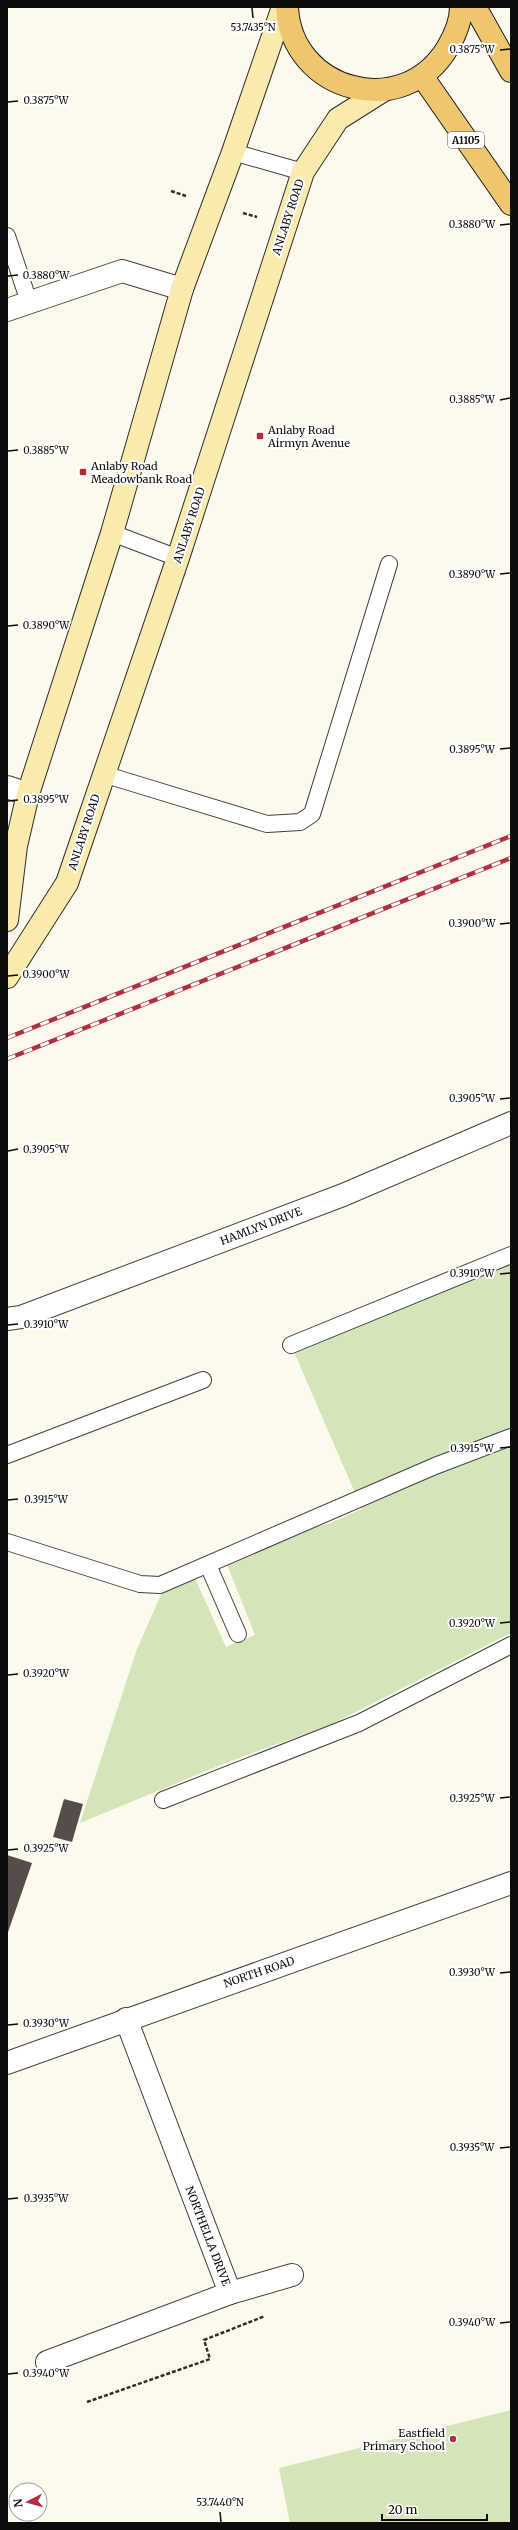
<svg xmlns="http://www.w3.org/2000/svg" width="518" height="2530" font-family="Merriweather,serif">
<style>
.green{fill:#d3e5b9}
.building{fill:#544d4a}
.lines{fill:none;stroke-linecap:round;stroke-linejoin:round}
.service-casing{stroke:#3f3f3f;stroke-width:18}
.minor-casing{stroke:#3f3f3f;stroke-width:24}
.tertiary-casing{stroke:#3f3f3f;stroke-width:24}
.secondary-casing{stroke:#2e2e2e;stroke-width:24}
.primary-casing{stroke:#1d1d1d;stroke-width:24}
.path{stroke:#2e2e2e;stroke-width:2.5;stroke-dasharray:4 2;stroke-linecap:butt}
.service{stroke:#fff;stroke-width:16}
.minor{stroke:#fff;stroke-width:22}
.tertiary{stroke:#fff;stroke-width:22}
.secondary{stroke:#f9ebad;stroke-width:22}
.primary{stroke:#eec66d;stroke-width:22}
.rail-casing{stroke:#b12f3e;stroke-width:4.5}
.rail{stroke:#fff;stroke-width:3;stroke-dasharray:9;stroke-linecap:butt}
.ticks{fill:none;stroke:#0c0c0c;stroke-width:1.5}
.poi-dot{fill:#b12f3e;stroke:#fff;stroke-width:1.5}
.labels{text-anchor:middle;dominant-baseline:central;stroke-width:4;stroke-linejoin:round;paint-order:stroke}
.shield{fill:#fff;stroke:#555;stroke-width:1}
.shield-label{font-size:10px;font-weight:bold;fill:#0c0c0c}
.street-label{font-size:11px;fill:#0c0c0c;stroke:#fff}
.poi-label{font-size:11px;fill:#0c0c0c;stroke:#fff;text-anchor:start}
.ticks-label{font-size:10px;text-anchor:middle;fill:#0c0c0c;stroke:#fff;stroke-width:4;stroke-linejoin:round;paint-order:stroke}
</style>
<rect width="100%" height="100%" fill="#fef9ed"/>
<!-- green -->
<g class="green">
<polygon points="511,1263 511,1633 332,1724 228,1762 80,1823 137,1649 163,1590 194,1576 226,1647 255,1635 226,1562 303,1530 328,1524 362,1509 294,1352"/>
<polygon points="511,2410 511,2523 290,2523 279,2468"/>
</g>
<!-- building -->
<g class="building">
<polygon points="64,1799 83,1804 72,1842 53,1837"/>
<polygon points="7,1855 32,1863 7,1935"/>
</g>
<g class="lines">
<!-- service casing -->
<g class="service-casing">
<g id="service">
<polyline points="233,152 303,172"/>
<polyline points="7,236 29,302"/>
<polyline points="112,533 178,558"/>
<polyline points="103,774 267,824 300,822 312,814 389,564"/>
<polyline points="291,1345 511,1255"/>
<polyline points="7,1455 203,1380"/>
<polyline points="7,1542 140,1584 160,1585 435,1466 511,1437"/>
<polyline points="208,1565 238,1634"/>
<polyline points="163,1800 359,1723 511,1645"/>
</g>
</g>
<!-- minor casing -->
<g class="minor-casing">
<g id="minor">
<polyline points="7,310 122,271 182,289"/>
<polyline points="7,787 28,794"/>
<polyline points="7,1319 21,1317 343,1195 511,1123"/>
<polyline points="230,2293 292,2275"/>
<polyline points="47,2362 230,2293 126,2019"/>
</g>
</g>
<!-- tertiary casing -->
<g class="tertiary-casing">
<polyline id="tertiary" points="7,2063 511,1883"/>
</g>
<!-- secondary casing -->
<g class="secondary-casing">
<g id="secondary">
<polyline points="7,920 16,846 28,794 112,533 182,289 233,152 283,7"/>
<polyline points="7,977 67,883 178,558 303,172 338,119 384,90"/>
</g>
</g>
<!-- primary casing -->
<g class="primary-casing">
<g id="primary">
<path d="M 287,7 C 291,92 404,122 448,47 C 455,35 461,22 461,7"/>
<polyline points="475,7 511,71"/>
<polyline points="422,76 511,204"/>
</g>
</g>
<!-- path -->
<g class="path">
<polyline points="171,191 186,196"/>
<polyline points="243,213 257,217"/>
<polyline points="87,2402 210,2359 204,2340 265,2316"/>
</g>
<!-- service -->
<use href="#service" class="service"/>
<!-- minor -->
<use href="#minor" class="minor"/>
<!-- tertiary -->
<use href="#tertiary" class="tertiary"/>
<!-- secondary -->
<use href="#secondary" class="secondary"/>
<!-- primary -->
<use href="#primary" class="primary"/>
<!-- rail casing -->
<g class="rail-casing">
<g id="rail">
<polyline points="7,1038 511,836"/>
<polyline points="7,1059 511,858"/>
</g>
</g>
<!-- rail -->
<use href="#rail" class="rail"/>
</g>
<!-- ticks -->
<path class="ticks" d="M 252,8 L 253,18M 500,50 L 510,49M 8,102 L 18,101M 500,225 L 510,224M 8,276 L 18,275M 500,400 L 510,398M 8,451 L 18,450M 500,574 L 510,573M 8,626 L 18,625M 500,749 L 510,748M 8,801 L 18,800M 500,924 L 510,923M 8,976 L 18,975M 500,1099 L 510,1098M 8,1151 L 18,1149M 500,1274 L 510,1273M 8,1325 L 18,1324M 500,1448 L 510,1447M 8,1500 L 18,1499M 500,1623 L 510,1622M 8,1675 L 18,1674M 500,1798 L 510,1797M 8,1850 L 18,1849M 500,1973 L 510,1972M 8,2025 L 18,2024M 500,2148 L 510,2147M 8,2199 L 18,2198M 500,2323 L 510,2322M 8,2374 L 18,2373M 220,2512 L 221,2522"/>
<!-- markers -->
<g class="poi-dot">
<rect x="256" y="432" width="8" height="8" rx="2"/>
<rect x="79" y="468" width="8" height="8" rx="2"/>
<circle cx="453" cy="2439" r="4"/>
</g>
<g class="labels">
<!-- shield labels -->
<rect class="shield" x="448" y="132" width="36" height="16" rx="3"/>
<g class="shield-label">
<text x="466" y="140">A1105</text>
</g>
<!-- street labels -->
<g class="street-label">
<text transform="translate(288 217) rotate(-72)">ANLABY ROAD</text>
<text transform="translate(189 525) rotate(-72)">ANLABY ROAD</text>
<text transform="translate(84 832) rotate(-72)">ANLABY ROAD</text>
<text transform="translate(261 1226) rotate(-21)">HAMLYN DRIVE</text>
<text transform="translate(259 1972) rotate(-19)">NORTH ROAD</text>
<text transform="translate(208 2236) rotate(69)">NORTHELLA DRIVE</text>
</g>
<!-- poi labels -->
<g class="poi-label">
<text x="268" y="430">Anlaby Road<tspan x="268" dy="13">Airmyn Avenue</tspan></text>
<text x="91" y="466">Anlaby Road<tspan x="91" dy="13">Meadowbank Road</tspan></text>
<text x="445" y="2433" text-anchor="end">Eastfield<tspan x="445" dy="13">Primary School</tspan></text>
</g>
</g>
<g class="ticks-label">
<text x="253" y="31">53.7435°N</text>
<text x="472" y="53">0.3875°W</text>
<text x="46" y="104">0.3875°W</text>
<text x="472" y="228">0.3880°W</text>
<text x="46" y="279">0.3880°W</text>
<text x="472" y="403">0.3885°W</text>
<text x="46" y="454">0.3885°W</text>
<text x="472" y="578">0.3890°W</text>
<text x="46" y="629">0.3890°W</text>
<text x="472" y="753">0.3895°W</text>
<text x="46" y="803">0.3895°W</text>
<text x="472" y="927">0.3900°W</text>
<text x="46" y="978">0.3900°W</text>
<text x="472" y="1102">0.3905°W</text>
<text x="46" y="1153">0.3905°W</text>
<text x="472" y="1277">0.3910°W</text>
<text x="46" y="1328">0.3910°W</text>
<text x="472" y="1452">0.3915°W</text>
<text x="46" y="1503">0.3915°W</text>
<text x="472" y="1627">0.3920°W</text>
<text x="46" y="1677">0.3920°W</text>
<text x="472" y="1802">0.3925°W</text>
<text x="46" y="1852">0.3925°W</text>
<text x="472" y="1976">0.3930°W</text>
<text x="46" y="2027">0.3930°W</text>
<text x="472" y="2151">0.3935°W</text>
<text x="46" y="2202">0.3935°W</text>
<text x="472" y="2326">0.3940°W</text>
<text x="46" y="2377">0.3940°W</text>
<text x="220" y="2506">53.7440°N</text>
</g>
<!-- border -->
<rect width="518" height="2530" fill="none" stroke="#0c0c0c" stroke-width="16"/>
<!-- north arrow -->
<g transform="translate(28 2502) rotate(264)"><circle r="19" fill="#ffffff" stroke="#9e9e9e"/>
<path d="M0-3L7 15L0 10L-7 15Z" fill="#b12f3e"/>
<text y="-6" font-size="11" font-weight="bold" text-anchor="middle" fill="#0c0c0c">N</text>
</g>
<!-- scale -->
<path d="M382 2514v6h105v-6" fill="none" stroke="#0c0c0c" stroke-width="2"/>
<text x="388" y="2514" font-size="12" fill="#0c0c0c" stroke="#ffffff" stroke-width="3" paint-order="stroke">20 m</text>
</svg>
